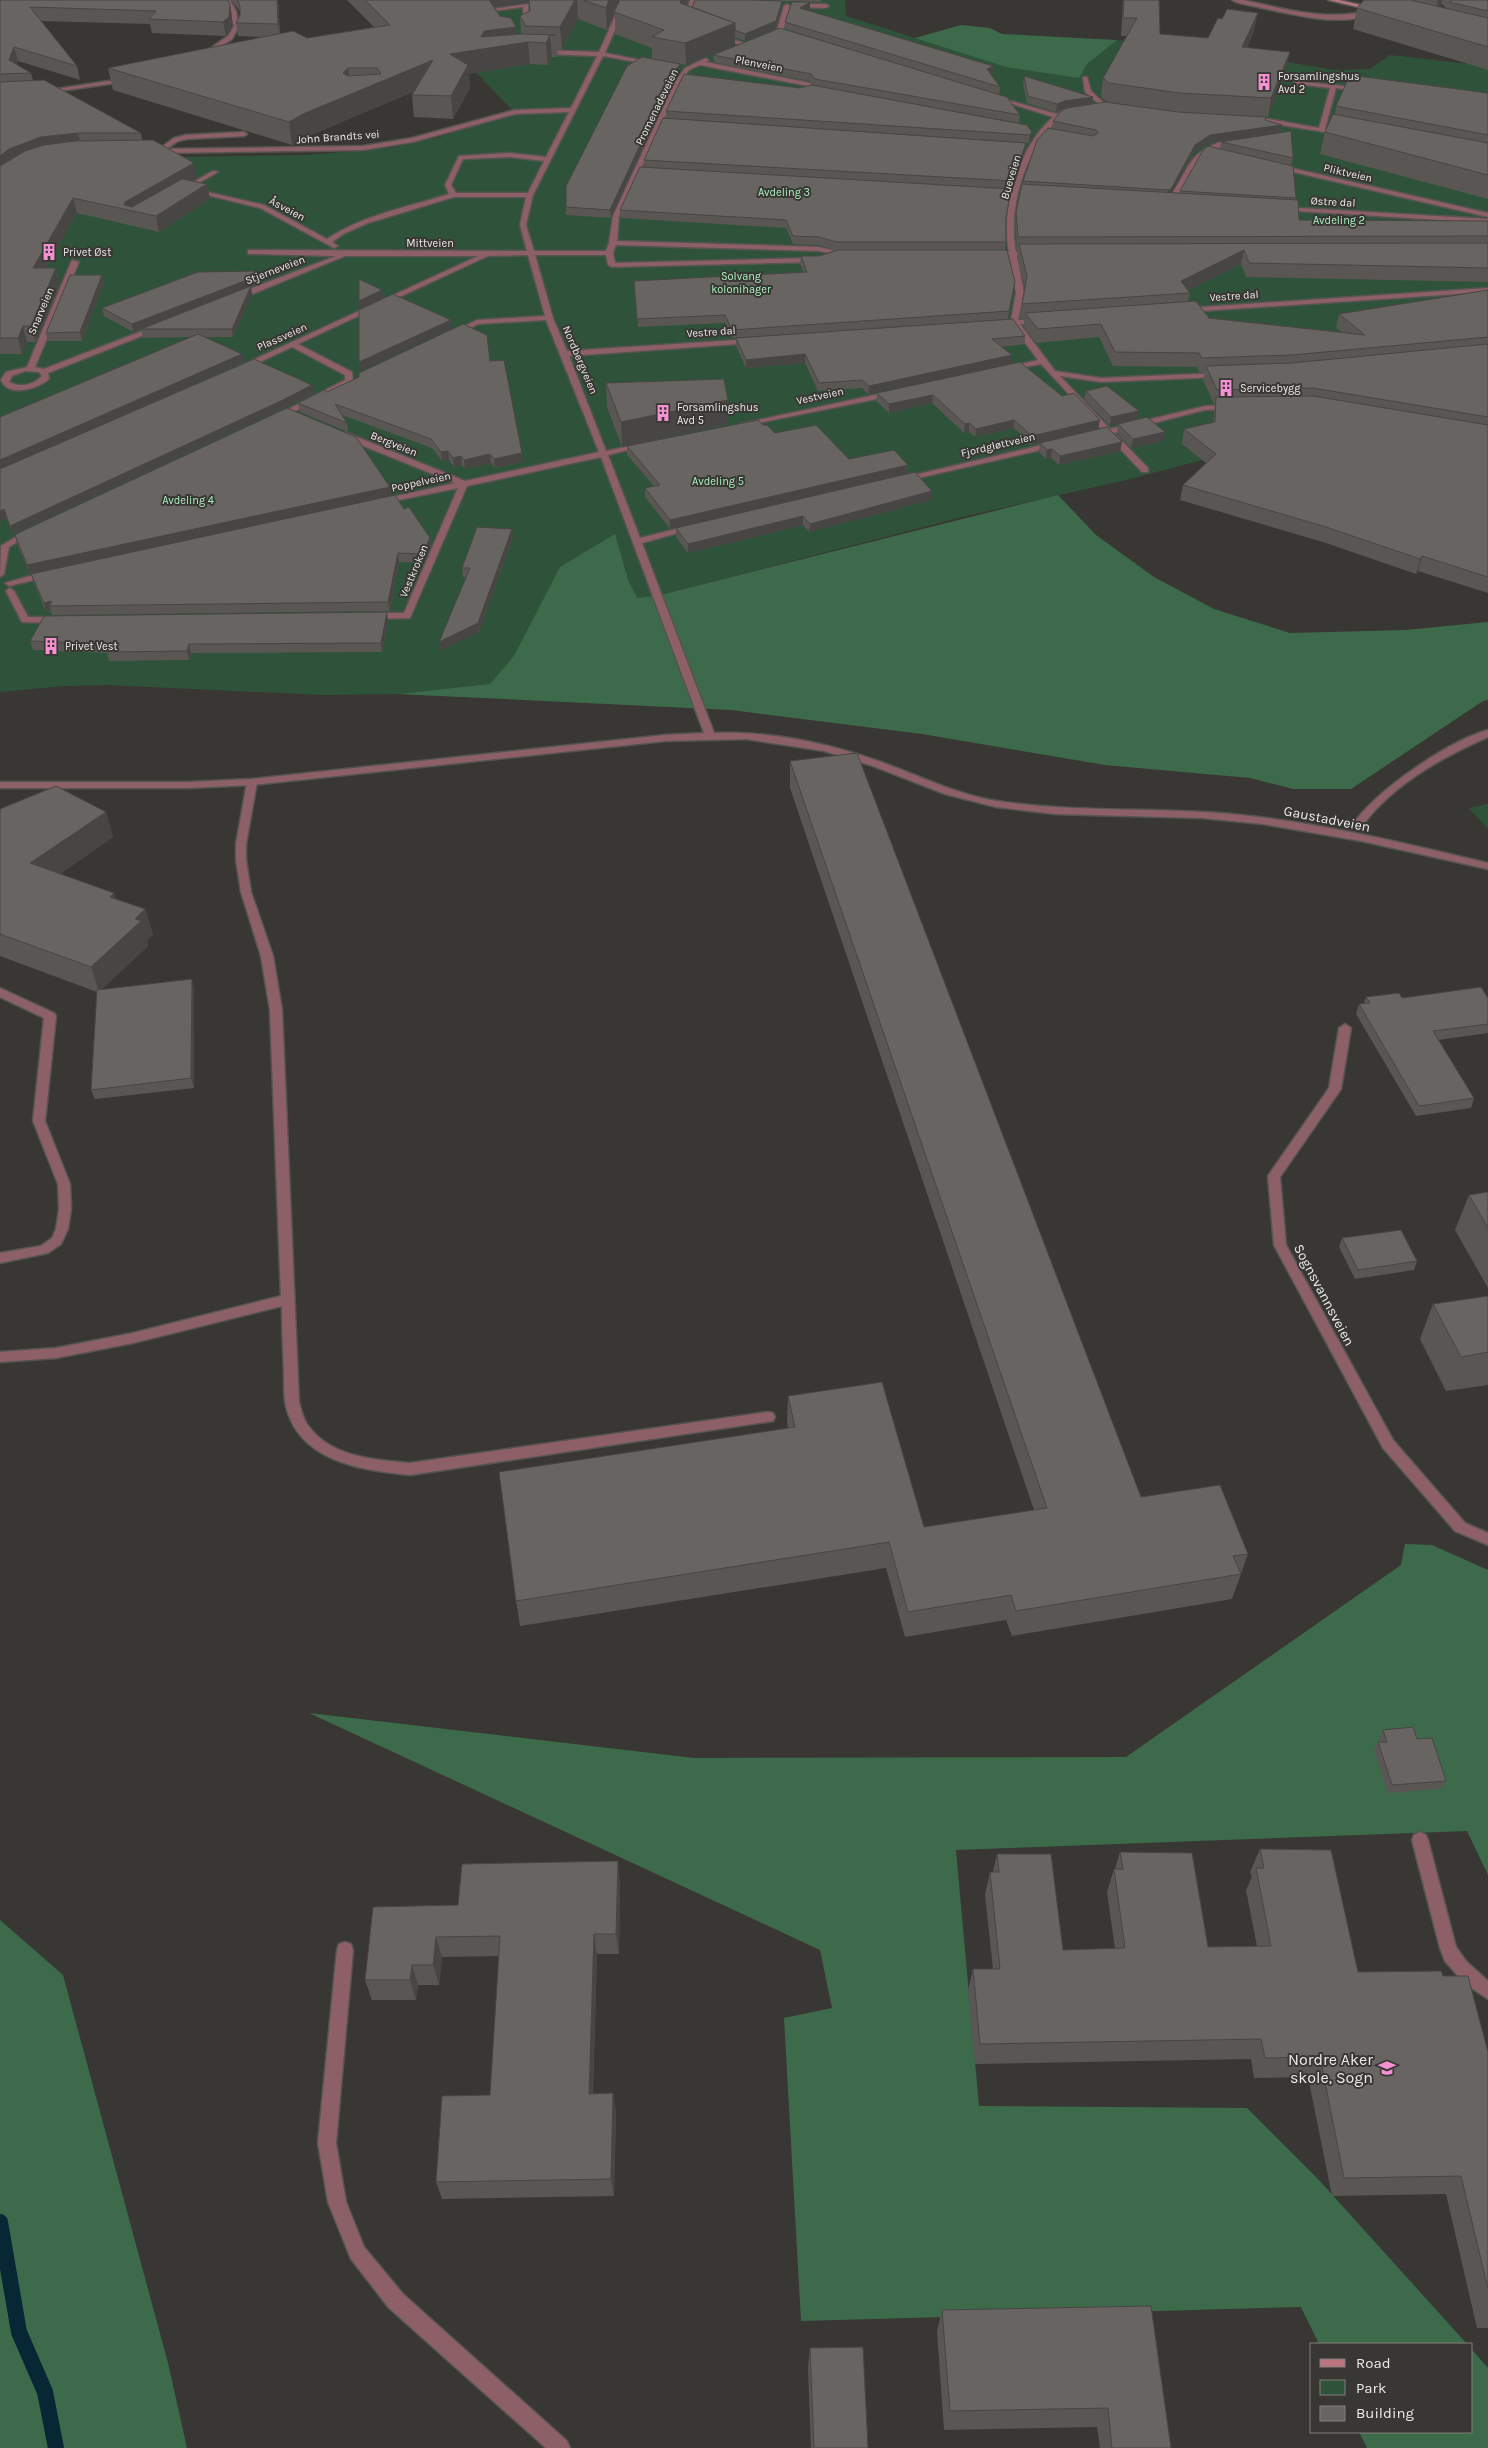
<svg xmlns="http://www.w3.org/2000/svg" width="1488" height="2448" font-family="Karla,sans-serif">
<style>
.green{fill:#2f533a}
.forest{fill:#3d6a4b}
.lines{fill:none;stroke-linecap:round;stroke-linejoin:round}
.stream{stroke:#082734;stroke-width:16}
.service-casing{stroke:#565451;stroke-width:3}
.minor-casing{stroke:#565451;stroke-width:3}
.secondary-casing{stroke:#565451;stroke-width:3}
.service{fill:#8d6067;fill-rule:evenodd}
.minor{fill:#8d6067;fill-rule:evenodd}
.secondary{fill:#bb7580;fill-rule:evenodd}
.wall{fill:#595653;fill-rule:evenodd}
.shaded-wall{fill:#484644}
.building{fill:#676461;stroke:#484644;fill-rule:evenodd}
.labels{text-anchor:middle;dominant-baseline:central;stroke-width:4;stroke-linejoin:round;paint-order:stroke}
.far-street-label{font-size:11px;fill:#ecebe9;stroke:#393734}
.far-poi-label{font-size:11px;fill:#ecebe9;stroke:#393734;text-anchor:start}
.far-park-label{font-size:11px;fill:#a9f2bf;stroke:#393734}
.street-label{font-size:14px;fill:#ecebe9;stroke:#393734}
.near-poi-label{font-size:16px;fill:#ecebe9;stroke:#393734;text-anchor:end}
</style>
<rect width="100%" height="100%" fill="#393734"/>
<!-- green -->
<g class="green">
<polygon points="406,0 845,0 846,16 915,38 1117,40 1236,53 1334,70 1370,69 1390,55 1488,66 1488,474 1275,441 1126,480 966,516 656,596 486,698 399,694 322,695 108,685 64,686 0,692 0,259 116,158 307,155 390,148 440,137 514,112"/>
<polygon points="1488,804 1488,829 1469,808"/>
</g>
<!-- forest -->
<g class="forest">
<polygon points="961,25 990,28 1002,34 1117,40 1087,64 1079,78 1006,67 915,38"/>
<polygon points="1058,495 1096,535 1154,577 1214,609 1290,633 1406,630 1488,622 1488,700 1483,701 1351,789 1293,789 1250,778 1105,765 922,734 731,710 399,694 490,684 514,656 560,567 615,534 628,580 637,598 656,596"/>
<polygon points="1405,1544 1432,1545 1488,1570 1488,1875 1467,1831 956,1850 979,2106 1247,2108 1318,2179 1467,2344 1319,2344 1301,2307 801,2321 784,2018 832,2008 820,1950 309,1713 694,1758 1126,1757 1401,1565"/>
<polygon points="0,1920 63,1975 168,2363 187,2448 0,2448"/>
<polygon points="1472,2350 1488,2368 1488,2448 1367,2448 1359,2432 1472,2432"/>
</g>
<g class="lines">
<!-- stream -->
<polyline class="stream" points="0,2222 19,2332 45,2392 56,2448"/>
<!-- service casing -->
<g class="service-casing">
<g id="service">
<path d="M 1232,0 L 1243,0 C 1286,9 1328,22 1371,10 L 1374,12 C 1346,29 1293,14 1262,8 C 1253,5 1240,5 1232,0 Z"/>
<path d="M 252,779 L 257,782 L 246,844 L 246,860 L 251,892 L 273,956 L 282,1010 L 299,1402 C 301,1409 303,1418 307,1424 C 329,1457 374,1460 410,1463 L 768,1412 L 773,1413 L 775,1417 L 773,1421 L 410,1475 C 360,1470 296,1461 285,1402 C 284,1392 284,1381 284,1371 C 283,1349 282,1328 282,1306 L 133,1343 L 56,1358 L 0,1362 L 0,1352 L 56,1348 L 133,1333 L 281,1296 L 270,1010 L 261,956 L 241,892 L 236,860 L 236,844 L 247,782 Z"/>
<polygon points="0,988 54,1013 56,1016 45,1121 70,1184 71,1209 68,1229 61,1244 48,1253 0,1263 0,1253 41,1246 52,1238 56,1229 59,1209 58,1184 33,1121 44,1018 0,997"/>
<polygon points="1420,1832 1426,1835 1428,1840 1456,1947 1466,1961 1488,1981 1488,1999 1464,1983 1445,1961 1440,1948 1412,1840 1414,1835"/>
<polygon points="345,1942 351,1944 353,1950 336,2143 346,2202 364,2247 403,2294 567,2441 570,2448 546,2448 389,2308 351,2259 328,2202 318,2143 337,1950 339,1944"/>
</g>
</g>
<!-- minor casing -->
<g class="minor-casing">
<g id="minor">
<polygon points="224,0 230,0 236,11 239,26 232,39 208,55 204,55 204,53 228,36 234,26 230,11"/>
<path d="M 622,0 L 628,0 L 605,53 L 655,63 L 652,65 L 603,56 L 533,195 L 526,225 L 534,251 L 606,251 L 609,243 L 613,216 L 675,82 L 685,68 L 706,58 L 709,60 L 706,62 L 810,83 L 814,88 L 827,91 L 824,93 L 810,90 L 808,86 L 700,65 L 689,70 L 681,82 L 619,216 L 617,241 L 819,247 L 849,254 L 845,256 L 819,251 L 616,245 L 613,253 L 615,263 L 817,258 L 821,260 L 817,262 L 612,267 L 608,265 L 606,255 L 535,255 L 553,318 L 567,351 L 753,339 L 757,341 L 753,343 L 569,356 L 606,451 L 644,443 L 648,445 L 608,455 L 640,538 L 692,525 L 696,528 L 642,543 L 714,733 C 771,731 828,743 881,762 C 920,776 957,795 997,801 C 1075,813 1153,807 1231,814 C 1318,822 1403,843 1488,863 L 1488,869 L 1361,841 L 1263,824 L 1202,818 L 1055,814 L 996,807 L 945,794 L 873,766 L 824,751 L 746,739 L 665,741 L 252,785 L 189,788 L 0,788 L 0,782 L 189,782 L 252,779 L 665,735 L 704,733 L 601,457 L 467,486 L 410,618 L 370,619 L 365,616 L 370,613 L 404,613 L 458,488 L 379,504 L 379,500 L 455,483 L 341,437 L 341,433 L 347,433 L 465,481 L 599,452 L 546,320 L 478,324 L 457,335 L 450,333 L 477,320 L 545,316 L 528,255 L 488,256 L 298,344 L 352,372 L 353,381 L 280,419 L 273,417 L 345,380 L 345,375 L 292,347 L 245,369 L 238,367 L 478,256 L 345,256 L 240,299 L 234,299 L 234,295 L 336,256 L 251,254 L 248,254 L 248,250 L 527,251 L 520,225 L 526,197 L 454,197 L 368,223 L 345,233 L 332,242 L 338,246 L 334,248 L 260,208 L 191,191 L 194,189 L 264,205 L 327,239 C 363,215 408,207 449,194 L 445,185 L 459,156 L 510,153 L 546,157 L 569,112 L 515,114 L 413,142 L 363,150 L 161,153 L 153,151 L 159,149 L 174,138 L 186,135 L 244,132 L 247,134 L 244,136 L 187,139 L 178,141 L 166,149 L 363,146 L 412,138 L 515,110 L 571,108 L 597,56 L 541,54 L 538,52 L 541,50 L 599,52 ZM 510,157 L 544,161 L 528,193 L 456,193 L 451,185 L 463,159 Z"/>
<polygon points="690,0 696,0 688,21 683,22"/>
<polygon points="528,4 530,29 527,31 524,29 523,7 493,11 497,18 494,20 486,10"/>
<polygon points="787,4 790,6 783,31 765,37 765,35 777,30 784,6"/>
<polygon points="794,4 826,4 829,6 826,8 792,7"/>
<polygon points="717,35 721,35 746,44 743,46 717,37"/>
<polygon points="1083,77 1087,77 1091,91 1106,105 1106,107 1102,107 1085,92"/>
<polygon points="128,78 130,81 46,93 43,91"/>
<polygon points="1294,81 1363,88 1361,91 1336,88 1325,129 1343,133 1343,135 1269,123 1250,122 1252,119 1269,119 1319,128 1330,88 1296,84"/>
<path d="M 993,96 L 1057,114 L 1064,110 L 1069,111 C 1062,118 1053,123 1047,132 C 1022,162 1008,213 1016,252 L 1035,252 L 1039,254 L 1035,256 L 1017,256 L 1024,293 L 1018,320 L 1043,319 L 1044,321 L 1040,323 L 1020,324 L 1055,371 L 1101,378 L 1221,373 L 1225,375 L 1221,377 L 1101,382 L 1060,376 L 1110,429 L 1205,406 L 1233,405 L 1233,409 L 1230,409 L 1205,410 L 1114,433 L 1148,468 L 1148,472 L 1142,472 L 1107,435 L 1093,437 L 1093,433 L 1103,431 L 1041,364 L 1008,370 L 1004,368 L 1038,360 L 1012,325 L 1000,325 L 996,323 L 1011,320 L 1016,293 L 1009,256 L 993,256 L 989,254 L 993,252 L 1009,252 C 1000,208 1019,147 1053,117 L 993,98 Z"/>
<path d="M 1225,141 L 1237,140 L 1240,142 C 1230,149 1215,145 1204,154 C 1188,168 1186,192 1168,204 L 1164,204 L 1163,203 C 1189,178 1183,151 1225,141 Z"/>
<polygon points="1278,165 1488,213 1488,217 1276,168 1276,166"/>
<polygon points="213,171 218,172 184,191 179,190"/>
<polygon points="1283,207 1488,219 1488,223 1281,210 1281,208"/>
<path d="M 72,260 L 79,262 L 35,367 L 44,369 L 155,326 L 162,328 L 48,373 L 49,379 C 38,389 8,398 1,380 L 6,372 L 27,367 ZM 25,371 L 39,372 L 42,376 C 33,385 21,388 9,382 L 12,376 Z"/>
<polygon points="1488,288 1488,292 1187,312 1183,310 1187,308"/>
<polygon points="893,391 897,393 896,395 744,426 740,424"/>
<polygon points="1055,442 1058,442 1058,446 901,482 897,479"/>
<polygon points="27,530 34,532 9,547 4,574 0,577 1,546"/>
<polygon points="48,571 51,572 51,576 9,586 5,583"/>
<polygon points="10,588 14,591 28,617 57,617 62,620 57,623 22,622 6,591"/>
<path d="M 1488,730 L 1488,737 C 1442,757 1392,785 1362,826 L 1354,826 L 1353,824 C 1377,790 1448,741 1488,730 Z"/>
<polygon points="1345,1024 1351,1028 1341,1089 1280,1177 1286,1245 1393,1440 1465,1523 1488,1533 1488,1545 1455,1531 1383,1448 1274,1245 1268,1176 1329,1088 1339,1028"/>
</g>
</g>
<!-- secondary casing -->
<g class="secondary-casing">
<polygon id="secondary" points="1328,0 1339,0 1378,9 1375,11"/>
</g>
<!-- service -->
<use href="#service" class="service"/>
<!-- minor -->
<use href="#minor" class="minor"/>
<!-- secondary -->
<use href="#secondary" class="secondary"/>
</g>
<!-- wall -->
<g class="wall">
<polygon points="0,0 228,0 232,17 231,30 226,36 152,33 150,24 41,21 77,66 80,80 18,61 16,65 31,73 33,80 141,133 142,140 197,178 191,181 207,184 210,199 159,232 77,213 46,268 56,268 60,283 36,342 27,342 22,354 0,354"/>
<path d="M 231,0 L 278,0 L 280,34 L 307,38 L 374,27 L 347,0 L 688,0 L 687,6 L 692,7 L 695,0 L 822,0 L 820,2 L 782,1 L 782,8 L 775,29 L 745,41 L 735,37 L 735,45 L 686,65 L 680,64 L 680,71 L 673,81 L 611,218 L 566,215 L 566,207 L 652,59 L 652,48 L 615,34 L 615,12 L 607,30 L 578,19 L 562,49 L 557,49 L 558,57 L 552,57 L 548,65 L 530,64 L 469,74 L 470,88 L 453,119 L 414,117 L 412,95 L 413,92 L 306,137 L 292,145 L 113,90 L 108,68 L 262,37 L 238,36 L 236,23 L 240,15 L 240,13 L 239,10 ZM 529,3 L 530,11 L 520,16 L 521,34 L 516,34 L 516,27 L 500,16 L 494,7 Z"/>
<polygon points="1123,0 1159,0 1160,34 1208,38 1254,31 1247,48 1286,71 1268,117 1177,112 1107,102 1101,97 1103,78 1127,36 1121,36"/>
<path d="M 1364,0 L 1488,0 L 1488,70 L 1353,29 L 1357,8 ZM 1441,3 L 1446,8 L 1440,7 Z"/>
<polygon points="810,9 807,11 993,73 991,74 1000,87 999,95 785,29 785,22"/>
<polygon points="713,55 1020,115 1019,123 905,102 1032,132 1032,140 1029,143 666,118 666,111 815,86 810,81 714,62"/>
<polygon points="1024,76 1093,97 1092,104 1064,108 1056,112 1027,103 1023,83"/>
<polygon points="1488,93 1488,199 1320,154 1325,132 1335,114 1336,106"/>
<polygon points="1178,112 1265,121 1282,125 1280,132 1209,143 1194,152 1172,193 1180,193 1180,191 1220,149 1221,142 1293,158 1291,165 1296,200 1299,220 1488,221 1488,282 1246,277 1241,264 1188,290 1190,293 1188,301 1209,318 1342,332 1336,328 1339,314 1488,290 1488,593 1418,571 1416,574 1323,542 1180,500 1183,485 1206,463 1182,444 1184,429 1213,422 1215,404 1214,404 1203,380 1205,372 1199,372 1197,367 1113,366 1099,337 1036,343 1024,327 1024,318 1020,318 1022,304 1025,287 1017,258 1018,250 1017,250 1015,225 1016,212 1023,181 1061,131 1052,129 1053,121"/>
<polygon points="1026,143 1025,151 1013,189 1011,189 1006,220 1005,250 1015,282 1008,319 1025,336 1025,344 1001,347 868,394 862,388 818,391 805,363 746,368 736,346 736,338 821,332 732,338 725,323 638,327 634,281 804,273 800,264 801,256 819,256 836,250 819,245 793,244 786,228 621,218 620,210 644,167 644,160"/>
<polygon points="258,271 259,279 257,285 251,287 252,295 233,337 206,337 244,362 95,428 314,394 284,408 13,534 6,518 0,521 0,417 190,337 143,338 141,329 133,332 104,316 102,308"/>
<polygon points="102,275 104,283 82,341 48,341 46,333"/>
<polygon points="490,361 523,462 495,468 491,463 465,469 462,465 454,467 449,460 442,461 432,448 342,415 347,423 348,432 300,412 298,403 327,392"/>
<polygon points="1020,362 1098,429 1031,445 1014,428 975,437 969,432 964,433 932,403 889,413 876,401 877,393"/>
<polygon points="606,383 728,400 728,424 622,447 607,407"/>
<polygon points="1086,391 1139,411 1110,426 1084,399"/>
<polygon points="1118,424 1164,441 1131,448 1117,433"/>
<polygon points="763,425 775,433 849,459 908,465 907,474 670,529 645,497 645,488 654,486 627,455 627,446"/>
<polygon points="1122,442 1120,451 1059,465 1051,458 1046,459 1039,452 1040,443"/>
<polygon points="390,487 391,496 30,574 17,544 15,535"/>
<polygon points="931,500 809,532 803,525 688,553 676,537 676,528"/>
<polygon points="404,509 430,538 431,547 424,563 399,562 390,611 52,615 51,611 46,612 34,583 31,574"/>
<polygon points="513,537 479,632 440,651 466,577 463,577 462,568"/>
<polygon points="388,621 382,652 191,653 189,660 109,661 107,653 33,650 30,641"/>
<polygon points="790,761 1141,1497 1248,1554 1232,1599 1012,1636 1006,1620 905,1637 886,1568 520,1626 516,1601 788,1428 787,1423 788,1396 924,1527 1034,1510 790,788"/>
<polygon points="0,809 106,812 113,837 60,874 116,899 145,909 153,935 147,940 148,946 102,989 194,989 194,1088 95,1099 91,1090 97,992 0,956"/>
<polygon points="1366,997 1488,998 1488,1033 1438,1040 1474,1098 1471,1108 1416,1116 1356,1014 1359,1004 1364,1003"/>
<polygon points="1488,1192 1488,1288 1455,1230 1469,1195"/>
<polygon points="1342,1238 1417,1261 1414,1270 1355,1279 1339,1247"/>
<polygon points="1488,1296 1488,1385 1446,1391 1420,1339 1433,1304"/>
<polygon points="1383,1730 1417,1739 1446,1781 1441,1789 1388,1793 1374,1750 1378,1742 1380,1742 1379,1738"/>
<polygon points="1260,1849 1358,1972 1443,1976 1488,2052 1488,2328 1477,2328 1446,2194 1332,2196 1308,2077 1254,2078 1251,2059 975,2064 968,1990 973,1969 993,1969 985,1895 990,1872 993,1872 997,1854 1063,1950 1115,1949 1107,1892 1114,1869 1115,1869 1120,1852 1208,1947 1257,1946 1246,1890 1252,1877 1250,1872"/>
<polygon points="620,1882 619,1954 597,1954 593,2093 616,2111 614,2196 442,2199 436,2182 490,2095 499,1956 442,1957 439,1985 418,1985 416,2000 372,2000 365,1980 458,1905"/>
<polygon points="1151,2306 1171,2448 1100,2448 1097,2427 944,2430 937,2331 942,2310"/>
<polygon points="810,2348 868,2448 811,2448 808,2368"/>
</g>
<!-- shaded-wall -->
<g class="shaded-wall">
<polygon points="277,0 278,0 280,38 278,24"/>
<polygon points="483,0 529,0 529,3 486,8"/>
<polygon points="575,0 577,0 578,19 562,49 560,27"/>
<polygon points="609,0 620,0 607,30 606,8"/>
<polygon points="681,0 688,0 680,25 680,3"/>
<polygon points="1438,0 1442,0 1439,13 1434,20"/>
<polygon points="782,1 782,8 775,29 745,41 745,34"/>
<polygon points="810,2 810,9 800,16 800,8"/>
<polygon points="230,4 232,17 231,30 226,36 223,22"/>
<polygon points="1258,13 1254,31 1239,66 1242,47"/>
<polygon points="735,23 735,45 686,65 685,43"/>
<polygon points="516,27 517,44 528,42 530,64 469,74 470,88 453,119 451,96 450,54 481,37 484,31"/>
<polygon points="550,35 552,57 548,65 546,43"/>
<polygon points="14,47 18,61 12,74 9,60"/>
<polygon points="1290,52 1286,71 1268,117 1271,98"/>
<polygon points="433,60 435,83 306,137 292,145 289,122 303,114"/>
<polygon points="680,64 680,71 673,81 611,218 610,210 673,74"/>
<polygon points="993,66 993,73 986,76 987,69"/>
<polygon points="348,68 351,91 343,73"/>
<polygon points="1093,97 1092,104 1064,108 1056,112 1057,104 1065,101"/>
<polygon points="1266,117 1265,125 1282,125 1280,132 1209,143 1194,152 1170,197 1167,198 1168,190 1195,145 1210,135 1265,120"/>
<polygon points="1032,132 1032,140 1029,143 1030,135"/>
<polygon points="78,133 81,148 0,174 0,156 9,149 41,137"/>
<polygon points="1026,143 1025,151 1013,189 1013,181"/>
<polygon points="194,163 197,178 137,212 124,205 125,202"/>
<polygon points="207,184 210,199 159,232 156,216"/>
<polygon points="73,198 77,213 37,283 33,268"/>
<polygon points="1244,250 1241,264 1182,293 1181,281"/>
<polygon points="56,268 60,283 36,342 31,326"/>
<polygon points="258,271 259,279 257,285 251,287 252,295 233,337 232,329 250,287 133,332 132,324"/>
<polygon points="102,275 104,283 82,341 80,332"/>
<polygon points="1015,282 1014,290 1008,319 1009,311"/>
<polygon points="382,290 383,298 360,309 359,301"/>
<polygon points="451,320 452,328 360,371 359,362"/>
<polygon points="23,326 27,342 22,354 18,338"/>
<polygon points="242,354 244,362 0,470 0,460"/>
<polygon points="805,354 805,363 746,368 746,360"/>
<polygon points="1012,355 1011,364 868,394 869,386"/>
<polygon points="312,385 314,394 284,408 13,534 10,526"/>
<polygon points="933,395 932,403 889,413 889,404"/>
<polygon points="728,400 728,424 622,447 621,422"/>
<polygon points="1139,411 1138,420 1110,426 1111,417"/>
<polygon points="1014,420 1014,428 975,437 976,429"/>
<polygon points="1100,420 1098,429 1031,445 1032,436"/>
<polygon points="969,423 969,432 964,433 965,424"/>
<polygon points="1165,432 1164,441 1131,448 1133,439"/>
<polygon points="1122,442 1120,451 1059,465 1060,456"/>
<polygon points="1052,449 1051,458 1046,459 1047,450"/>
<polygon points="448,451 449,460 442,461 441,452"/>
<polygon points="522,453 523,462 495,468 494,459"/>
<polygon points="490,454 491,463 465,469 464,460"/>
<polygon points="461,456 462,465 454,467 453,458"/>
<polygon points="908,465 907,474 670,529 670,520"/>
<polygon points="390,487 391,496 30,574 27,565"/>
<polygon points="932,491 931,500 809,532 810,524"/>
<polygon points="4,509 6,518 0,521 0,511"/>
<polygon points="803,516 803,525 688,553 688,544"/>
<polygon points="512,529 513,537 479,632 440,651 439,642"/>
<polygon points="430,538 431,547 424,563 422,554"/>
<polygon points="398,553 399,562 390,611 388,602"/>
<polygon points="1422,556 1418,571 1416,574 1420,559"/>
<polygon points="52,601 49,606 51,611 46,612 44,603"/>
<polygon points="387,612 388,621 382,652 381,643"/>
<polygon points="189,644 191,653 189,660 187,651"/>
<polygon points="106,812 113,837 38,889 30,863"/>
<polygon points="114,893 122,919 110,897"/>
<polygon points="145,909 153,935 147,940 148,946 99,992 91,967 135,919"/>
<polygon points="192,979 194,989 194,1088 191,1078"/>
<polygon points="618,1861 620,1882 619,1954 616,1934"/>
<polygon points="594,1934 597,1954 592,2112 589,2094"/>
<polygon points="436,1937 442,1957 439,1985 433,1965"/>
<polygon points="412,1965 418,1985 416,2000 410,1980"/>
<polygon points="613,2093 616,2111 614,2196 611,2179"/>
</g>
<!-- building -->
<g class="building">
<polygon points="0,0 228,0 230,4 229,17 223,22 149,19 156,11 30,7 77,66 14,47 9,60 31,73 0,74"/>
<polygon points="238,0 277,0 278,24 236,23 240,15 240,7"/>
<path d="M 365,0 L 489,0 L 500,16 L 511,18 L 516,27 L 484,31 L 481,37 L 522,34 L 556,35 L 550,35 L 546,43 L 528,42 L 450,54 L 468,65 L 451,96 L 412,95 L 433,60 L 303,114 L 289,122 L 108,68 L 293,31 L 307,38 L 390,25 ZM 348,68 L 377,68 L 381,74 L 348,76 L 343,73 Z"/>
<polygon points="529,0 575,0 560,27 526,26 520,16 530,11"/>
<polygon points="583,0 609,0 606,8"/>
<polygon points="620,0 681,0 680,3 735,23 685,43 652,37 664,30 614,12"/>
<polygon points="695,0 750,0 782,1 776,21 745,34 735,30 735,23 692,7"/>
<polygon points="1124,0 1159,0 1160,34 1208,38 1218,18 1222,19 1227,9 1258,13 1242,47 1290,52 1271,98 1180,93 1109,83 1103,78 1137,18 1123,18"/>
<polygon points="1364,0 1410,0 1488,18 1488,47 1357,8"/>
<polygon points="1452,0 1488,0 1488,11 1449,2"/>
<polygon points="792,2 810,2 800,8 993,66 987,69 1000,87 785,22"/>
<polygon points="780,28 1007,97 1020,115 815,79 811,74 713,55"/>
<polygon points="642,57 680,64 673,74 610,210 566,207 566,186 627,66"/>
<polygon points="684,74 800,88 812,85 1027,125 1032,132 1030,135 666,111"/>
<polygon points="1350,75 1488,93 1488,135 1336,106"/>
<polygon points="1024,76 1093,97 1065,101 1057,104 1028,96"/>
<polygon points="44,80 141,133 78,133 41,137 9,149 0,156 0,82"/>
<polygon points="1105,102 1178,112 1266,117 1265,120 1282,125 1210,135 1195,145 1171,189 1168,190 1023,181 1037,140 1048,128 1093,136 1098,133 1096,130 1053,121 1061,111 1067,108"/>
<polygon points="1333,114 1488,143 1488,175 1325,132"/>
<polygon points="663,118 1026,143 1013,181 644,160"/>
<polygon points="1291,131 1293,158 1221,142"/>
<polygon points="153,140 194,163 125,202 124,205 132,207 182,179 207,184 156,216 73,198 33,268 56,268 31,326 23,326 18,338 0,338 0,166 25,151 44,145 76,141"/>
<polygon points="1208,146 1293,166 1296,198 1180,191 1203,150"/>
<polygon points="640,167 1011,189 1006,217 1006,242 837,242 819,237 793,236 786,220 620,210"/>
<polygon points="1022,184 1298,200 1299,220 1488,221 1488,236 1018,237 1016,212"/>
<polygon points="1488,243 1488,268 1249,263 1244,250 1181,281 1190,293 1022,304 1027,276 1019,244"/>
<polygon points="838,250 1007,250 1015,282 1009,311 732,330 725,315 637,319 634,281 807,272 801,256 819,256"/>
<polygon points="258,271 255,277 132,324 102,308 198,272"/>
<polygon points="70,275 102,275 80,332 46,333"/>
<polygon points="359,279 382,290 359,301"/>
<polygon points="251,286 232,329 141,329"/>
<polygon points="1488,290 1488,337 1292,355 1202,358 1199,353 1115,352 1101,324 1038,329 1025,313 1196,301 1209,318 1365,335 1339,314"/>
<polygon points="393,294 451,320 359,362 359,310"/>
<polygon points="1013,319 1025,336 992,339 1012,355 869,386 862,380 819,383 805,354 746,360 736,338"/>
<polygon points="463,324 487,335 490,361 504,360 522,453 494,459 490,454 464,460 461,456 453,458 448,451 441,452 431,439 335,404 347,423 298,403 324,390 327,392 359,377 359,373"/>
<polygon points="198,334 242,354 0,460 0,417"/>
<polygon points="1488,344 1488,417 1313,388 1217,390 1206,366 1292,363"/>
<polygon points="254,359 312,385 283,400 10,526 4,509 0,511 0,469"/>
<polygon points="1020,362 1062,396 1074,393 1100,420 1032,436 1014,420 976,429 969,423 965,424 933,395 889,404 877,393"/>
<polygon points="724,379 728,400 621,422 606,383"/>
<polygon points="1107,386 1139,411 1111,417 1086,391"/>
<polygon points="1313,396 1488,425 1488,577 1422,556 1420,559 1326,527 1183,485 1216,454 1184,429 1215,422 1216,397"/>
<polygon points="287,408 356,437 390,487 27,565 15,535 18,533"/>
<polygon points="1147,417 1165,432 1133,439 1118,424"/>
<polygon points="758,420 763,425 767,425 775,433 816,425 849,459 894,450 908,465 670,520 645,488 660,485 627,446"/>
<polygon points="1107,427 1122,442 1060,456 1052,449 1047,450 1040,443"/>
<polygon points="915,472 932,491 810,524 803,516 688,544 676,528"/>
<polygon points="395,495 404,509 409,507 430,538 422,554 398,553 388,602 49,606 52,601 44,603 31,574"/>
<polygon points="477,527 512,529 478,623 439,642 470,568 462,568"/>
<polygon points="387,612 381,643 189,644 187,651 107,652 109,644 30,641 44,616"/>
<polygon points="857,753 1141,1497 1220,1485 1248,1554 1233,1556 1241,1574 1016,1611 1011,1595 908,1612 889,1542 516,1601 499,1472 795,1427 788,1396 882,1382 924,1527 1047,1508 790,761"/>
<polygon points="56,786 106,812 30,863 114,893 110,897 145,909 135,919 141,921 91,967 0,934 0,809"/>
<polygon points="192,979 191,1078 91,1090 97,990"/>
<polygon points="1481,987 1488,998 1488,1024 1433,1031 1474,1098 1419,1106 1359,1004 1370,1003 1366,997 1399,993 1402,998"/>
<polygon points="1488,1192 1488,1228 1469,1195"/>
<polygon points="1401,1230 1417,1261 1358,1270 1342,1238"/>
<polygon points="1488,1296 1488,1352 1461,1357 1433,1304"/>
<polygon points="1413,1727 1417,1739 1432,1738 1446,1781 1392,1785 1378,1742 1387,1742 1383,1730"/>
<polygon points="1260,1849 1331,1850 1358,1972 1441,1971 1443,1976 1468,1976 1488,2052 1488,2289 1461,2176 1344,2178 1320,2057 1265,2058 1261,2039 980,2044 973,1969 1000,1969 990,1872 999,1872 997,1854 1051,1854 1063,1950 1125,1948 1114,1869 1123,1869 1120,1852 1192,1853 1208,1947 1271,1946 1256,1868 1264,1868"/>
<polygon points="618,1861 616,1934 594,1934 589,2094 613,2093 611,2179 436,2182 442,2096 490,2095 500,1936 436,1937 433,1965 412,1965 410,1980 365,1980 373,1907 458,1905 462,1864"/>
<polygon points="1151,2306 1171,2448 1112,2448 1108,2408 950,2411 942,2310"/>
<polygon points="863,2347 868,2448 814,2448 810,2348"/>
</g>
<!-- icons -->
<defs>
<g id="building-bare" transform="scale(1.35)"><path d="M-4-6H4V6H1V3H-1V6H-4ZM-2.5-4.3h1.7v1.8h-1.7ZM.8-4.3h1.7v1.8H.8ZM-2.5-1h1.7V.8h-1.7ZM.8-1h1.7V.8H.8Z" fill="#f591d2" stroke="#393734" stroke-width="2.5" paint-order="stroke"/></g>
<g id="school-bare" transform="scale(1.35)"><path d="M0-5L7-2L0 1L-7-2ZM-4 1L0 2.5L4 1V4Q0 6-4 4Z" fill="#f591d2" stroke="#393734" stroke-width="2.5" paint-order="stroke"/></g>
</defs>
<g fill-rule="evenodd">
<use href="#building-bare" x="1264" y="82"/>
<use href="#building-bare" x="49" y="252"/>
<use href="#building-bare" x="1226" y="388"/>
<use href="#building-bare" x="663" y="413"/>
<use href="#building-bare" x="51" y="646"/>
<use href="#school-bare" x="1387" y="2068"/>
</g>
<g class="labels">
<!-- far-street labels -->
<g class="far-street-label">
<text transform="translate(759 64) rotate(11)">Plenveien</text>
<text transform="translate(657 107) rotate(-64)">Promenadeveien</text>
<text transform="translate(338 137) rotate(-4)">John Brandts vei</text>
<text transform="translate(1348 173) rotate(13)">Pliktveien</text>
<text transform="translate(1011 177) rotate(-73)">Bueveien</text>
<text transform="translate(1333 202) rotate(3)">Østre dal</text>
<text transform="translate(287 209) rotate(28)">Åsveien</text>
<text x="430" y="243">Mittveien</text>
<text transform="translate(275 270) rotate(-21)">Stjerneveien</text>
<text transform="translate(1234 296) rotate(-4)">Vestre dal</text>
<text transform="translate(41 311) rotate(-67)">Snarveien</text>
<text transform="translate(711 332) rotate(-4)">Vestre dal</text>
<text transform="translate(282 337) rotate(-24)">Plassveien</text>
<text transform="translate(580 360) rotate(67)">Nordbergveien</text>
<text transform="translate(820 396) rotate(-12)">Vestveien</text>
<text transform="translate(394 444) rotate(22)">Bergveien</text>
<text transform="translate(998 445) rotate(-13)">Fjordgløttveien</text>
<text transform="translate(421 482) rotate(-12)">Poppelveien</text>
<text transform="translate(414 571) rotate(-67)">Vestkroken</text>
</g>
<!-- far-poi labels -->
<g class="far-poi-label">
<text x="1278" y="76">Forsamlingshus<tspan x="1278" dy="13">Avd 2</tspan></text>
<text x="63" y="252">Privet Øst</text>
<text x="1240" y="388">Servicebygg</text>
<text x="677" y="407">Forsamlingshus<tspan x="677" dy="13">Avd 5</tspan></text>
<text x="65" y="646">Privet Vest</text>
</g>
<!-- far-park labels -->
<g class="far-park-label">
<text x="784" y="192">Avdeling 3</text>
<text x="1339" y="220">Avdeling 2</text>
<text x="741" y="276">Solvang<tspan x="741" dy="13">kolonihager</tspan></text>
<text x="718" y="481">Avdeling 5</text>
<text x="188" y="500">Avdeling 4</text>
</g>
<!-- street labels -->
<g class="street-label">
<text transform="translate(1327 819) rotate(11)">Gaustadveien</text>
<text transform="translate(1324 1295) rotate(62)">Sognsvannsveien</text>
</g>
<!-- near-poi labels -->
<g class="near-poi-label">
<text x="1373" y="2059">Nordre Aker<tspan x="1373" dy="18">skole, Sogn</tspan></text>
</g>
</g>
<!-- legend -->
<rect x="1310" y="2343" width="162" height="90" fill="#393734" stroke="#817f7c"/>
<rect x="1320" y="2359" width="25" height="8" fill="#bb7580" stroke="#817f7c"/>
<text x="1356" y="2368" font-size="15" fill="#ecebe9">Road</text>
<rect x="1320" y="2380" width="25" height="15" fill="#2f533a" stroke="#817f7c"/>
<text x="1356" y="2393" font-size="15" fill="#ecebe9">Park</text>
<rect x="1320" y="2406" width="25" height="15" fill="#676461" stroke="#817f7c"/>
<text x="1356" y="2418" font-size="15" fill="#ecebe9">Building</text>
</svg>
